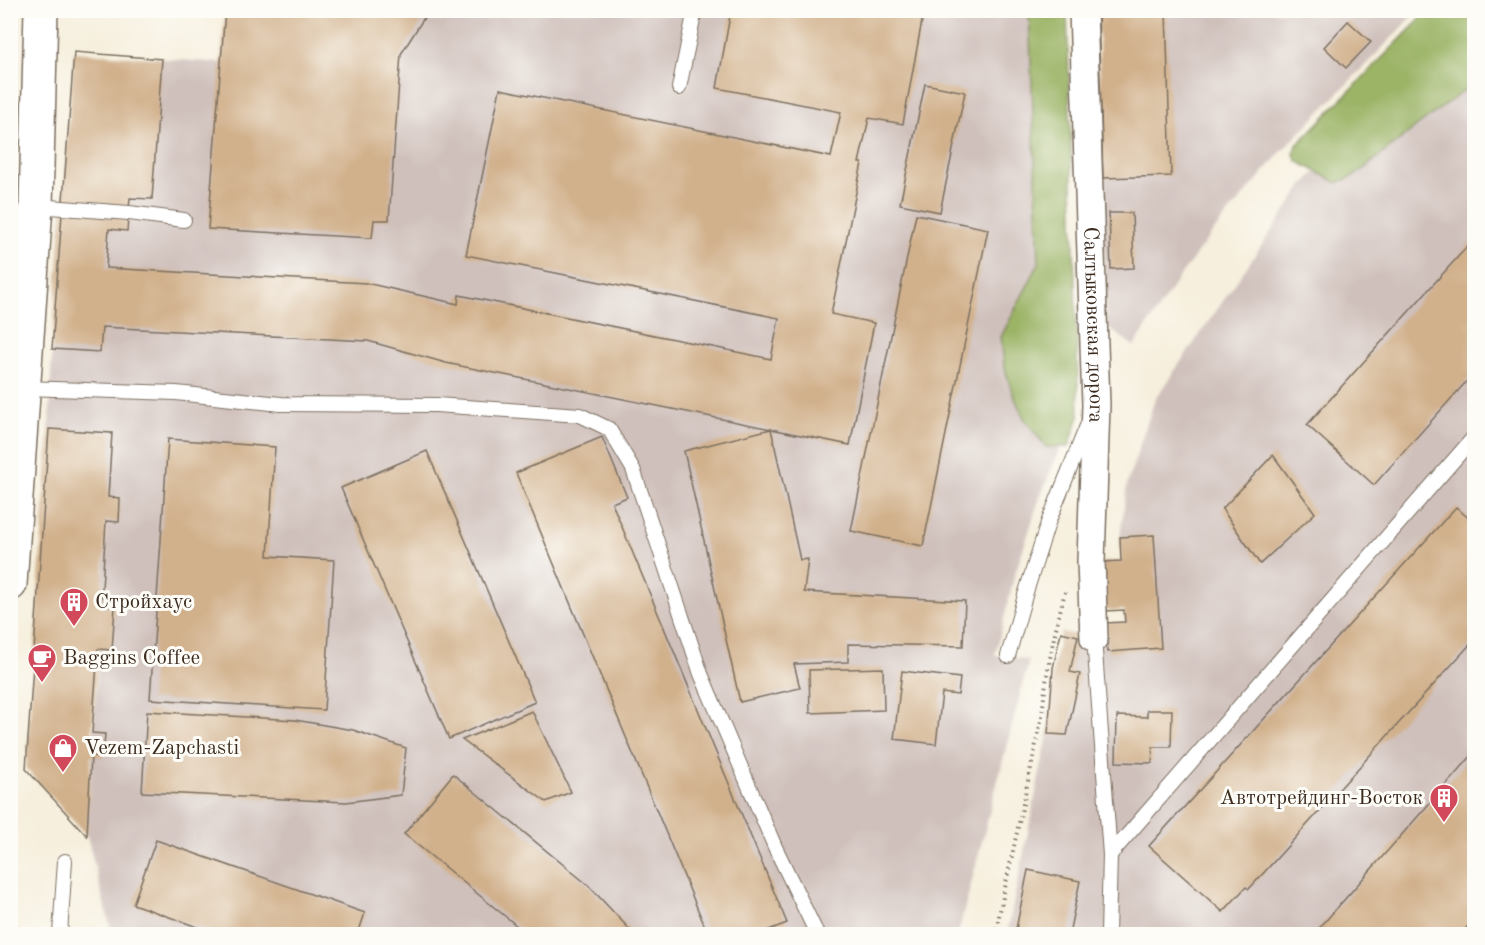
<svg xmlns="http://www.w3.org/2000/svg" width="1485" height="945" font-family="'Old Standard TT',serif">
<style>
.industrial{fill:#cfc0bb}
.forest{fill:#9bb466;stroke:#6b6f42;stroke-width:1.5}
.building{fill:#d1b18c}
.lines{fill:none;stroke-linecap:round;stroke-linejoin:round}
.lane-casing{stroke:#7c6f61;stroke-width:16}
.street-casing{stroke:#7c6f61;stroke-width:30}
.primary-casing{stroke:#7c6f61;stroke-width:36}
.path{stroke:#7c6f61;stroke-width:4;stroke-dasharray:1.5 4.5;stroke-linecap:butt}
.lane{stroke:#fff;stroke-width:14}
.street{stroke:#fff;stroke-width:27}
.primary{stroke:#fff;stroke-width:33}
.labels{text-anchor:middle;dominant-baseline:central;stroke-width:6;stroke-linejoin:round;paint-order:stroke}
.street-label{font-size:21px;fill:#3b2a1e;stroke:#fdfcf7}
.poi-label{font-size:21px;fill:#3b2a1e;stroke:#fdfcf7;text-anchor:start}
</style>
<rect width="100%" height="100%" fill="#fdfcf7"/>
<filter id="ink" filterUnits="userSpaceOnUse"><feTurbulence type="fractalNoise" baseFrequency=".0167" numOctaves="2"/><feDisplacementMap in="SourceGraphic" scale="12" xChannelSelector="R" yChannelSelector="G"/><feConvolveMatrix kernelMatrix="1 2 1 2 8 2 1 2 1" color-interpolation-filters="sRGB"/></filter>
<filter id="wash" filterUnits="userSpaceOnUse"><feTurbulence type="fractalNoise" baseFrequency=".008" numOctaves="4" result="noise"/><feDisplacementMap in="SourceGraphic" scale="24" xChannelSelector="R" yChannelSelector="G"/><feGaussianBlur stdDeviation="1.35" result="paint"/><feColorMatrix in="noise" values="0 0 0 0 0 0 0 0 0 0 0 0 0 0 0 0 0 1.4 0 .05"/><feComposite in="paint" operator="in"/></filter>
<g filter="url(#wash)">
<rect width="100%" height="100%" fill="#f6efdd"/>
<!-- industrial -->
<g class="industrial">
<polygon points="225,10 1058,11 1070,425 1040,497 1015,574 995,655 1029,660 958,934 112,934 87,836 112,433 49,429 52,349 74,52 221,63"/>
<polygon points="1098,11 1418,11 1280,153 1212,233 1178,279 1134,346 1106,327"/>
<polygon points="1474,19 1474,934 1007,934 1048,734 1053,668 1061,632 1094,638 1107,638 1108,652 1161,648 1154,535 1120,537 1127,484 1155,399 1305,183 1442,41"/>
</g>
<!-- forest -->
<g class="forest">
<polygon points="1029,11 1067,11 1079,416 1069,447 1046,447 1024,418 1012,392 1004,365 1001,337 1039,263"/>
<polygon points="1428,11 1474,11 1474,83 1407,134 1356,175 1337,183 1297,161 1294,154 1297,145"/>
</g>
<g id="blocks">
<!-- building -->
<g class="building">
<polygon points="225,10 429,10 401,54 389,220 374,220 372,238 208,229"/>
<polygon points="731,10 924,10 903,124 869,118 859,163 862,163 831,314 874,323 850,445 771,429 800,560 808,559 804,592 965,601 963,646 848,644 848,662 794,664 800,688 740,702 684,451 771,429 446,363 368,341 102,327 100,352 52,349 74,52 162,59 152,199 130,198 127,231 109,229 106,268 366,283 458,304 459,295 771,359 779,318 466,255 500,89 831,157 841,112 717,88"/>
<polygon points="1098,10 1166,10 1171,176 1103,178"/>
<polygon points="1348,21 1371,42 1346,68 1324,47"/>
<polygon points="925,84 965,92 940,212 900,204"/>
<polygon points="1109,213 1132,213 1134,268 1111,269"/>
<polygon points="916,214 988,229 923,546 851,531"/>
<polygon points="1474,239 1474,373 1374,485 1307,425"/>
<polygon points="49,429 112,433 108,497 120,498 119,522 106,521 101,606 115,607 112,650 98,649 92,733 105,734 103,757 91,756 87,836 26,769"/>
<polygon points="602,437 627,497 612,503 787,923 758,934 708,934 516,473"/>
<polygon points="168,439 275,447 268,556 334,560 324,710 150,699"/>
<polygon points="427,451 535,702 449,739 341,488"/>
<polygon points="1273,455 1315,513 1260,564 1222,509"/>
<polygon points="1456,507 1474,523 1474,640 1249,889 1246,887 1223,912 1149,846"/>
<polygon points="1154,535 1161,648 1108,652 1106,623 1125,622 1124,610 1105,611 1102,562 1121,561 1120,537"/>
<polygon points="1061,632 1078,636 1070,672 1080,674 1067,735 1048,734 1053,668"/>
<polygon points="883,668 884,710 810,713 809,670"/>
<polygon points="902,671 960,678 958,695 942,693 936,744 894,739"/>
<polygon points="1147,710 1172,710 1171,747 1153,747 1152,763 1116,762 1117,716 1147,717"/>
<polygon points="147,711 295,720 353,730 406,748 401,795 346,802 142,792"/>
<polygon points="532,711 571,792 546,802 462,740"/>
<polygon points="1474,753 1474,919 1461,934 1314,934"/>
<polygon points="453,774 588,885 634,934 527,934 404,834"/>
<polygon points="156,840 365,913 358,934 217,934 133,904"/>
<polygon points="1028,870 1080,881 1069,934 1015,934"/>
</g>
</g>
</g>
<g filter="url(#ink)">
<use href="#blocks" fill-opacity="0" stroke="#7c6f61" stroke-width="1.5"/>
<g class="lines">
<!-- lane casing -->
<g class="lane-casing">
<g id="lane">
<polyline points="679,88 695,10"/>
<polyline points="36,206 129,213 184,220"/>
<polyline points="24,388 176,393 281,404 436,405 580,415 609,429 633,469 701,674 775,847 817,934"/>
<polyline points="1094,638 1110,855 1108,934"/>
<polyline points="1008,656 1026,592 1048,523 1087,426"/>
<polyline points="1110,855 1474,437"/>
<polyline points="60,934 65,861"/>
</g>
</g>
<!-- street casing -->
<g class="street-casing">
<g id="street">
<path id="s1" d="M 1083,10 L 1096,405 L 1091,562 L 1094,638"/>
</g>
</g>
<!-- primary casing -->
<g class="primary-casing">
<polyline id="primary" points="10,584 36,206 41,10"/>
</g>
<!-- path -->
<path class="path" d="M 995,934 L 1042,716 C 1046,674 1054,633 1065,592"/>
<!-- lane -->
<use href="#lane" class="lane"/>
<!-- street -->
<use href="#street" class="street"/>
<!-- primary -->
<use href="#primary" class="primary"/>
</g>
</g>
<!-- icons -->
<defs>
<g id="building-pin" transform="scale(1.5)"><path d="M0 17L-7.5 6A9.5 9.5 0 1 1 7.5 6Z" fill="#d1495b" stroke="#fdfcf7"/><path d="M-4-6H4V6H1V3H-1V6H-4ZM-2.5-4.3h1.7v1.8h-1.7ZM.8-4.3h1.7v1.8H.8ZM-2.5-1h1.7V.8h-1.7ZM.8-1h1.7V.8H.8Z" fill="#fff"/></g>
<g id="cafe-pin" transform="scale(1.5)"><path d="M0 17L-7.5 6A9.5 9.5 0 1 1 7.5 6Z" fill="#d1495b" stroke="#fdfcf7"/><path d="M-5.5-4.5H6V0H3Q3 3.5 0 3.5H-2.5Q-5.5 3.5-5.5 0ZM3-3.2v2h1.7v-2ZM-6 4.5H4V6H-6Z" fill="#fff"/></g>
<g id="shop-pin" transform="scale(1.5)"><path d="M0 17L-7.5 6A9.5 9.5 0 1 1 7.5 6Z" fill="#d1495b" stroke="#fdfcf7"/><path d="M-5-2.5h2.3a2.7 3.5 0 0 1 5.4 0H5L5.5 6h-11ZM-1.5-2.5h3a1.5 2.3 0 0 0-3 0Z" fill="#fff"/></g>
</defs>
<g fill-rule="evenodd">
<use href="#building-pin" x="74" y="602"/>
<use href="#cafe-pin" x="42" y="658"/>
<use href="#shop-pin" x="63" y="748"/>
<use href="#building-pin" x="1444" y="798"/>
</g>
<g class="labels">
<!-- street labels -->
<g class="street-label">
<text stroke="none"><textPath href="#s1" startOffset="315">Салтыковская дорога</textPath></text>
</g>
<!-- poi labels -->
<g class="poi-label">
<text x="95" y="602">Стройхаус</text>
<text x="63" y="658">Baggins Coffee</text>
<text x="84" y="748">Vezem-Zapchasti</text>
<text x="1423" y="798" text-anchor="end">Автотрейдинг-Восток</text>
</g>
</g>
<!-- margin -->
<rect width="1485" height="945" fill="none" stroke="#fdfcf7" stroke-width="36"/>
</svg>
